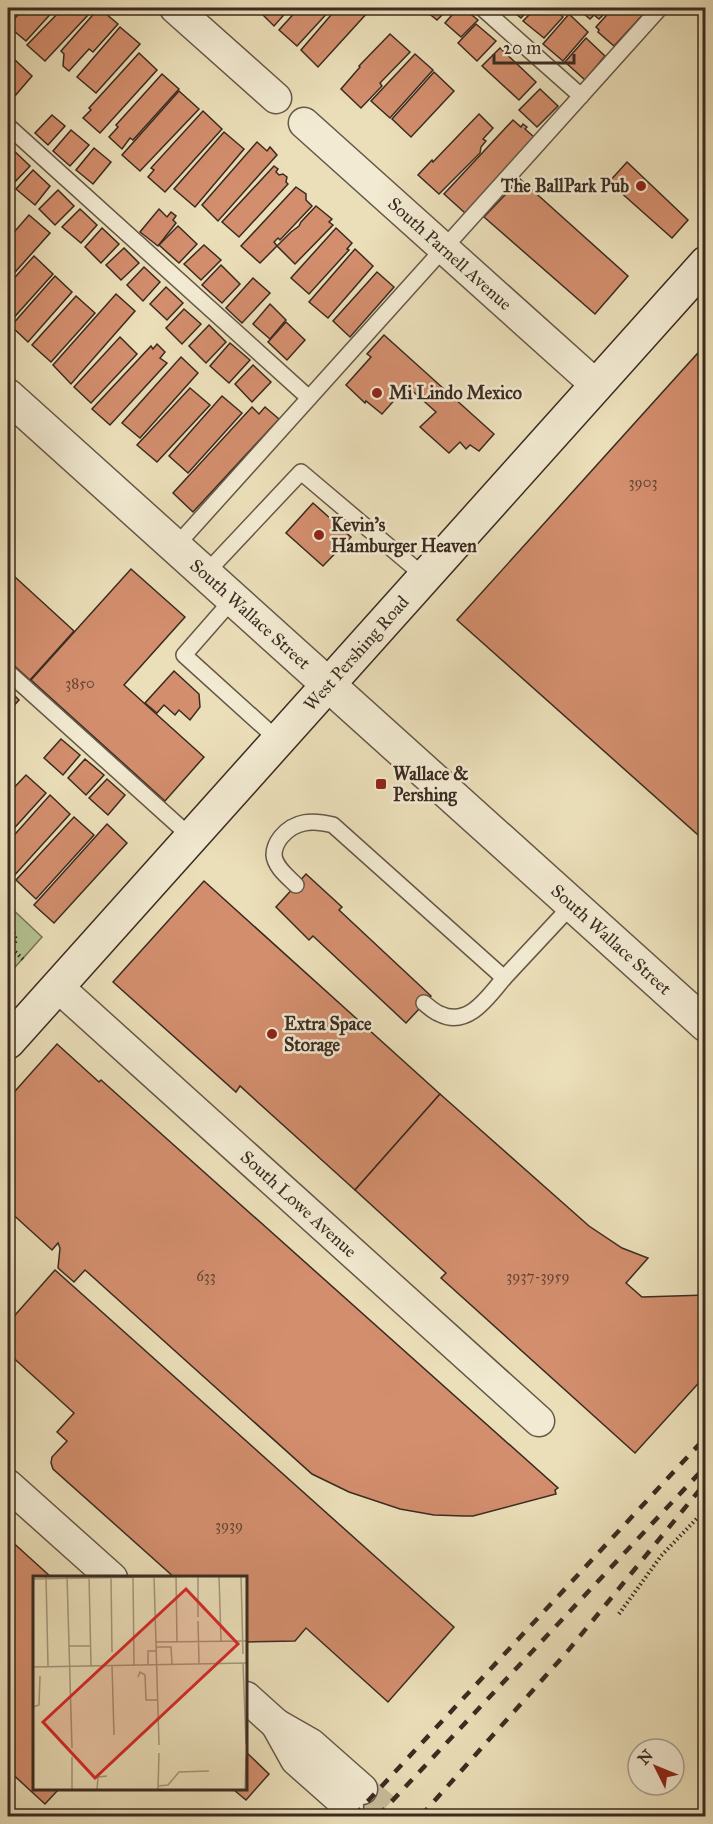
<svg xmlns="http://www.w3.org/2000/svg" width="713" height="1824" font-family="'IM FELL Great Primer',serif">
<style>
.green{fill:#b4c291;stroke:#777659;stroke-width:1.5}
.building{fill:#d38e6d;stroke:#3a2b21;stroke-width:1.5}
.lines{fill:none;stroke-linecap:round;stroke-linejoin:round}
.minor-tunnel{stroke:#c8bb9b;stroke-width:30;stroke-dasharray:30 15;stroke-linecap:butt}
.service-casing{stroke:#665847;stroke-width:18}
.minor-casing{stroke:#665847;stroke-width:33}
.tertiary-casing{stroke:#665847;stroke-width:36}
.secondary-casing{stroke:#3a2b21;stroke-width:36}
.path{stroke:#3a2b21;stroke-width:4;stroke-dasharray:1.5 3;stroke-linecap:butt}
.service{stroke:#f2ead2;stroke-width:15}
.minor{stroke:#f2ead2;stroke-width:30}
.tertiary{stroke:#f2ead2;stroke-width:33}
.secondary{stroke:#f2ead2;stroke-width:33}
.rail{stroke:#3a2b21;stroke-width:4.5;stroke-dasharray:10 10;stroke-linecap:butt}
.poi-dot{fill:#8f2418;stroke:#f2ead2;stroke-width:2}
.labels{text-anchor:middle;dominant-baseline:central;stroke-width:5;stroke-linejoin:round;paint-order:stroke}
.number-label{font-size:15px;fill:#604434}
.poi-label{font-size:18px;font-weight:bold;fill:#3a2b21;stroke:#f2ead2;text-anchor:start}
.street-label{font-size:18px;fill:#3a2b21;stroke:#f2ead2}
.inset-road{fill:none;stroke:#a4977c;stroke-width:1.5}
.view{fill:#d62828;fill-opacity:0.15;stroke:#d62828;stroke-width:3}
.inset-edge{fill:none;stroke:#3a2b21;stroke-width:3}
</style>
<rect width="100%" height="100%" fill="#ebdfb9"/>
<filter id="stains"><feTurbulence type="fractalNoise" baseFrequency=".00333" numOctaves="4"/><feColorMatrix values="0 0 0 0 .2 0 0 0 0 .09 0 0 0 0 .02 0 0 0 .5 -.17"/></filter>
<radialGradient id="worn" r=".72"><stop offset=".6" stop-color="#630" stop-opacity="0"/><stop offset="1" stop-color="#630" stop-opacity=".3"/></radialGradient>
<!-- green -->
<polygon class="green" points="8,905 42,937 8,975"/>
<!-- building -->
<g class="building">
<polygon points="24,8 56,8 26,41 8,26"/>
<polygon points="63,8 80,8 88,15 45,61 27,45"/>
<polygon points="104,8 107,11 105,13 118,24 93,52 89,49 69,71 63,66 64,54 61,51 98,9 101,11"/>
<polygon points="256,8 290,8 274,26"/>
<polygon points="299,8 332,8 297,46 279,30"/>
<polygon points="337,8 363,8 368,12 318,67 301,50"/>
<polygon points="422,8 449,8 437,20"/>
<polygon points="458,8 463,8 478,20 461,37 445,23"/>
<polygon points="509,8 530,8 521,18"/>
<polygon points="536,8 553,8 563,17 544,38 523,21"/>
<polygon points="577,8 610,8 599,19 594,15 590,19"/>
<polygon points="613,8 649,8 614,46 598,32 599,30 596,27"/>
<polygon points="569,14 588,32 563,61 543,44"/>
<polygon points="476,24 496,41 477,61 458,43"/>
<polygon points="120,27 140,44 96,93 77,77"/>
<polygon points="390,34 410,52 380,83 382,86 361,108 341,89 360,67 359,66"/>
<polygon points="586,38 605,56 585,80 565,62"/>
<polygon points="500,48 536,82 519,100 482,66"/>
<polygon points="139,53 157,70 100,133 83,118 91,110 89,108"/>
<polygon points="415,54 433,70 390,118 371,101"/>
<polygon points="14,59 32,76 8,104 8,67"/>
<polygon points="434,72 454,91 411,137 392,119"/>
<polygon points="162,74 179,89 133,140 130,138 122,149 109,137 118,127 116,125"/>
<polygon points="540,89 558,106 537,127 519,110"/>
<polygon points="179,91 199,109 140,171 122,155"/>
<polygon points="203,111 222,129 165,192 148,177 154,170 151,168"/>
<polygon points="479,114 493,128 483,139 486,141 481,147 480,153 439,194 418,175 432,160 433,162"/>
<polygon points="52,115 65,126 48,145 35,133"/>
<polygon points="513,120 521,127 523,124 527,127 525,129 534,137 465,213 444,194"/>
<polygon points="71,130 89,145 70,166 53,151"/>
<polygon points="224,132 244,149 195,207 174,189"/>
<polygon points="257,142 267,151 270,147 277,155 218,221 202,205"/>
<polygon points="11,148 30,166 11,186 8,182 8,151"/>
<polygon points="94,148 111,162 93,184 76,170"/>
<polygon points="627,162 688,220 672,238 609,182"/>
<polygon points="274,166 278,169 276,172 279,175 283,174 287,177 286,182 288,184 239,237 222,222"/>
<polygon points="33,170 50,186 35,205 16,189"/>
<polygon points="520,179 628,276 595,314 484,217"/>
<polygon points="296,187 306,194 306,200 312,206 280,240 278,238 274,242 277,246 260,263 241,246"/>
<polygon points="58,190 74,206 55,225 39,209"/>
<polygon points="316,206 332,219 329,222 333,225 295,264 277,246 291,232 299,226 301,222"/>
<polygon points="80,209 97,225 81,243 62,227"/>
<polygon points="159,209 167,217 171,212 176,216 173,220 176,223 158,246 140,232"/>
<polygon points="29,215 50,233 8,280 8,239"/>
<polygon points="178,226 197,244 179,263 159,245"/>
<polygon points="102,228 119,244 101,263 85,247"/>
<polygon points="336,228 352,243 347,249 349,250 309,294 291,278"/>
<polygon points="204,245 221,260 201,280 184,264"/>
<polygon points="124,248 139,263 121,280 106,265"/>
<polygon points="355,249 373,266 328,318 309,302"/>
<polygon points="34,256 53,274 9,323 8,285"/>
<polygon points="221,265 240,284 222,303 202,285"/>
<polygon points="144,267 160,282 143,301 127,285"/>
<polygon points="377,272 394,287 350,337 333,321"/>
<polygon points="55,276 72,292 28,342 11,326"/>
<polygon points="253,278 270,293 242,323 226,308"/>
<polygon points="166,287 183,303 167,320 150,304"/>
<polygon points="116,294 135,311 71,384 53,365"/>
<polygon points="76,296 95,313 51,362 32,345"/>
<polygon points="270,304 286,320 270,339 253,324"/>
<polygon points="184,309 201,324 182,344 166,328"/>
<polygon points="286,322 305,340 287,360 268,342"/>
<polygon points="209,325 226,342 206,363 189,346"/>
<polygon points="384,335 494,434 479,451 470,445 466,449 460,442 449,453 420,427 436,412 407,386 382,414 366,401 365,403 346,385 371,357 367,354"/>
<polygon points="120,337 137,354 91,403 74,387"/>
<polygon points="230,343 250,360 229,383 210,366"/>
<polygon points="157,344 165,352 160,358 167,363 110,425 92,409 151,346 153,349"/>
<polygon points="706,344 706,842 457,620"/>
<polygon points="181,357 198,373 140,438 122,423"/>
<polygon points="253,365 271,382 252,402 235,384"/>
<polygon points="190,388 210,405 157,462 137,445"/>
<polygon points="222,396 242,413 188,473 169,456"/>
<polygon points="252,407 259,414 265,407 279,419 193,512 173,493"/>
<polygon points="313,503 351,537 323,566 286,533"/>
<polygon points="131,569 185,617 124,685 204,757 165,801 31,680"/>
<polygon points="15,577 74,631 30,680 8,660 8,582 10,583"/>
<polygon points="174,671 199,694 200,707 190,720 179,710 175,715 164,705 157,713 145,703"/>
<polygon points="8,689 19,700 8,712"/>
<polygon points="61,739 80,755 63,775 44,758"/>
<polygon points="85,759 104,775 86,795 68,778"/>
<polygon points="26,775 46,793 8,835 8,794"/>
<polygon points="107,779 125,795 108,815 89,798"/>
<polygon points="50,795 70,814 12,878 8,874 8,842"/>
<polygon points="74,817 94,835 36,899 16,880"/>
<polygon points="107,824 127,843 54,923 34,905"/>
<polygon points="306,874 342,907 339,910 431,996 406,1023 313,936 309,940 276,907"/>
<polygon points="204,881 440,1094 355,1190 240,1086 236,1092 113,982"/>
<polygon points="57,1044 99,1082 101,1080 558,1488 555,1490 556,1494 473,1516 464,1516 434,1515 400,1509 349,1492 312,1474 85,1270 74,1282 58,1268 60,1248 58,1243 52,1250 8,1210 8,1099"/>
<polygon points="440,1094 589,1226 622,1248 648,1258 626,1283 642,1297 706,1295 706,1375 635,1453 441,1278 446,1273 355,1190"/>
<polygon points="55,1270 454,1627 388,1702 306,1628 295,1641 247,1642 246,1578 175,1578 53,1469 51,1463 52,1457 67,1441 57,1432 74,1413 8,1353 8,1323"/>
<polygon points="8,1538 52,1578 34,1578 34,1790 58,1790 45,1804 8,1770"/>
<polygon points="246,1752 269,1774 246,1800 234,1790 246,1790"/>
</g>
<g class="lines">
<!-- minor-tunnel -->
<polyline class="minor-tunnel" points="362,1789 394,1816"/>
<!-- service casing -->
<g class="service-casing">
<g id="service">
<polyline points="482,8 581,96"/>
<polyline points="8,126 309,398"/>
<polyline points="175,547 660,8"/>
<polyline points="205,574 301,472 424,576"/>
<polyline points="233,599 184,655 277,739"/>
<polyline points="8,672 191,837"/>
<path d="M 296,885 C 288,877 275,867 274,855 C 274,849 277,842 281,837 C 295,820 313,820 333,825 L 504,978 L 572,905"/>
<path d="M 424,1003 C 429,1007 434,1012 440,1014 C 468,1028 489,996 504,978"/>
</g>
</g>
<!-- minor casing -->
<g class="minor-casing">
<g id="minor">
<polyline points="175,8 276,98"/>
<path id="s1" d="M 304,123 L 596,385"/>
<path id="s2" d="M 58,987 L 539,1421"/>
<polyline points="8,1485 112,1578"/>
<polyline points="246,1697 276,1724 311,1744 362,1789"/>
<polyline points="276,1724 296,1760 348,1806"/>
</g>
</g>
<!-- tertiary casing -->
<g class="tertiary-casing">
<g id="tertiary">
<path id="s3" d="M 8,396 L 706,1025"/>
</g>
</g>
<!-- secondary casing -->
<g class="secondary-casing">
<g id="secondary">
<path id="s4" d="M 8,1042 L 706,263"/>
</g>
</g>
<!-- path -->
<g class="path">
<polyline points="8,926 13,930 16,940 12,949 8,953"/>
<polyline points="12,949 25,961"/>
<polyline points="619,1614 661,1556 706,1509"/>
</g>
<!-- service -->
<use href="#service" class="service"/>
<!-- minor -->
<use href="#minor" class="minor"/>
<!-- tertiary -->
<use href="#tertiary" class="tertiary"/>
<!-- secondary -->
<use href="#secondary" class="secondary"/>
<!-- rail -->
<g class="rail">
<polyline points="354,1816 706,1437"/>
<polyline points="378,1816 706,1466"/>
<polyline points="421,1816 567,1652 706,1482"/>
</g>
</g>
<!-- markers -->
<g class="poi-dot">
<circle cx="641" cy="186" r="6"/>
<circle cx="377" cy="393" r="6"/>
<circle cx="319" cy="535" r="6"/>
<rect x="375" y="778" width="12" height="12" rx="3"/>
<circle cx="272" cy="1034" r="6"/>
</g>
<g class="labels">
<!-- number labels -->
<g class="number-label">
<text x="643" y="482">3903</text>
<text x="80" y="683">3850</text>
<text x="206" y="1276">633</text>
<text x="538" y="1276">3937-3959</text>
<text x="229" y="1525">3939</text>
</g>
<!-- poi labels -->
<g class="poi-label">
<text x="629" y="186" text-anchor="end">The BallPark Pub</text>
<text x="389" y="393">Mi Lindo Mexico</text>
<text x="331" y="525">Kevin's<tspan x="331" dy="21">Hamburger Heaven</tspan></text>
<text x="393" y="774">Wallace &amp;<tspan x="393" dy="21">Pershing</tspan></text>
<text x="284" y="1024">Extra Space<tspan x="284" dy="21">Storage</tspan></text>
</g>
<!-- street labels -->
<g class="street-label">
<text stroke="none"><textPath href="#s1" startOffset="196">South Parnell Avenue</textPath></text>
<text stroke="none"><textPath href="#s3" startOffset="326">South Wallace Street</textPath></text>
<text stroke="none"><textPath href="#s4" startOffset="522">West Pershing Road</textPath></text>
<text stroke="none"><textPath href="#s3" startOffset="812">South Wallace Street</textPath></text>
<text stroke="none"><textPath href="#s2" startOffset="324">South Lowe Avenue</textPath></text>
</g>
</g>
<!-- overview -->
<g transform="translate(33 1576)">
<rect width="214" height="214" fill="#ebdfb9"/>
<path class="inset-road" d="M 13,0 L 15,90M 34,0 L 39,172M 56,0 L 58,90M 78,0 L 79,76M 100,0 L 101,89M 121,0 L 126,169M 143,0 L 144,66M 165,0 L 165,41M 186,0 L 188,65M 208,0 L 210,78M 0,3 L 172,0M 165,45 L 166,87M 123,66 L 215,65M 36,70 L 57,70M 123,71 L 138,71 L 139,88M 210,87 L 213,168M 115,88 L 115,75 L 123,75M 79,89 L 81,159M 0,91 L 215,87M 105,101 L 107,96 L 112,99 L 113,124 L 124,124M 0,131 L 6,129 L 7,100M 125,210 L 135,209 L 146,196 L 176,195M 39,214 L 39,181M 64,214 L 65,201 L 74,200M 125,214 L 126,177M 212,214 L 213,181"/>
<path class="view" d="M 153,13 L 205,68 L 62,202 L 10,146 Z"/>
<rect width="214" height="214" class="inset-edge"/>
</g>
<!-- margin -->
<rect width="713" height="1824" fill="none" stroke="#ebdfb9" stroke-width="30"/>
<rect x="9" y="9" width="695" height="1806" fill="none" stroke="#3a2b21" stroke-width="3"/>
<rect x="15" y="15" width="683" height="1794" fill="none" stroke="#3a2b21" stroke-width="1.5"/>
<!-- north arrow -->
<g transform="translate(656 1767) rotate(313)"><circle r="28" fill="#f2ead2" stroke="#a89e8b" stroke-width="1.5"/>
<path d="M0-4.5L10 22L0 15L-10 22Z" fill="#8f2418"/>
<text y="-9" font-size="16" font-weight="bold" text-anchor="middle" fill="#3a2b21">N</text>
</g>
<!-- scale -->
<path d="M494 54v9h80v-9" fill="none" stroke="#3a2b21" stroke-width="3"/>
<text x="503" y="54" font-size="18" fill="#3a2b21" stroke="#f2ead2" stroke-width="4.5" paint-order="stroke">20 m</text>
<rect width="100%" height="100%" filter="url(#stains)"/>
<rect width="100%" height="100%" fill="url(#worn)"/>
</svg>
